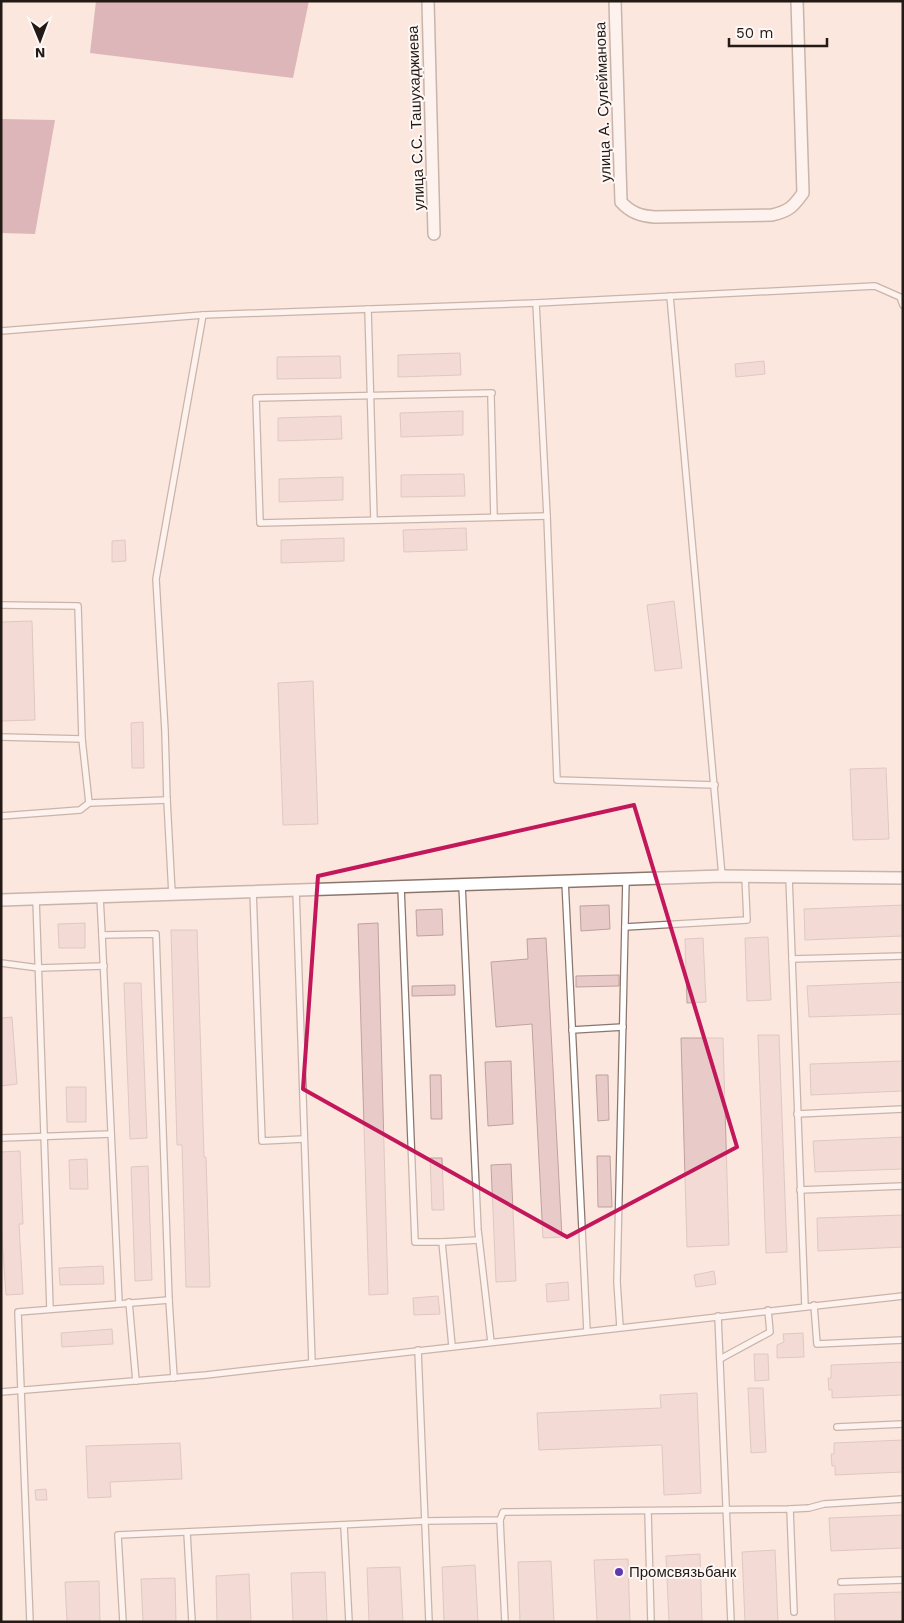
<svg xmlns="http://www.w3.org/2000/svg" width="904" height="1623" font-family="'Work Sans',sans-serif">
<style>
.water{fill:#b87b8d}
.building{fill:#e8cbc9;stroke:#bea29f}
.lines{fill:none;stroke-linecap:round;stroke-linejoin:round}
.lane-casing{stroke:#8c766b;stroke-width:8}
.street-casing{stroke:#8c766b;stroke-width:14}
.lane{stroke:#fff;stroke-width:5.5}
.street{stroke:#fff;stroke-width:11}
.marked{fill:none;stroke:#c2185b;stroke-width:4;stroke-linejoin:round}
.poi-dot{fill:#6038b0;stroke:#fef8f6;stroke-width:2}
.labels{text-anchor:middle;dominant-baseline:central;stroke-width:4;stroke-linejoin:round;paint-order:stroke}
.street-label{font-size:15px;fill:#231a16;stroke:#fef8f6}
.poi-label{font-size:15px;fill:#231a16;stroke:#fef8f6;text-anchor:start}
</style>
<rect width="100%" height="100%" fill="#fce7de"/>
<!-- water -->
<g class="water">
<polygon points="96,1 309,1 293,78 90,53"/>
<polygon points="1,119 55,120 35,234 1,233"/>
</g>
<!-- building -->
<g class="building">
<polygon points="460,353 461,375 398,377 398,355"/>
<polygon points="340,356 341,378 277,379 277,357"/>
<polygon points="764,361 765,374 736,377 735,364"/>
<polygon points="463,411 463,435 401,437 400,413"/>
<polygon points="341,416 342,439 278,441 278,418"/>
<polygon points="464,474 465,496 401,497 401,475"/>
<polygon points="343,477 343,500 279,502 279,479"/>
<polygon points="466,528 467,550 404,552 403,530"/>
<polygon points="344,538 344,561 281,563 281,540"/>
<polygon points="125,540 126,561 112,562 112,541"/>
<polygon points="674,601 682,668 655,671 647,605"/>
<polygon points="32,621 35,720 1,721 1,622"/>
<polygon points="313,681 318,824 283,825 278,683"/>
<polygon points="143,722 144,768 132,768 131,723"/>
<polygon points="886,768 889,839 853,840 850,769"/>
<polygon points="609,905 610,929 581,931 580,906"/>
<polygon points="903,905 903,936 805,940 804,909"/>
<polygon points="442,909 443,935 417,936 416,910"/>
<polygon points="85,923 85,948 59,948 58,924"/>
<polygon points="378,923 388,1294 369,1295 358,924"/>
<polygon points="171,930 197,930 204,1157 206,1157 210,1287 186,1287 182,1145 177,1145"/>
<polygon points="768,937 771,1000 747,1001 745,938"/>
<polygon points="546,938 562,1237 543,1238 532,1024 496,1027 491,962 528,959 527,939"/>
<polygon points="703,938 706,1002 687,1003 685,939"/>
<polygon points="619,975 619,986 576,987 576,976"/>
<polygon points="903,982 903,1014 809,1017 807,986"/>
<polygon points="124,983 141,983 147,1138 130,1139"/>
<polygon points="455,985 455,995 412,996 412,986"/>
<polygon points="12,1017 17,1084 1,1086 1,1018"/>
<polygon points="758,1035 779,1035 787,1252 766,1253"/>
<polygon points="681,1038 723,1038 729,1245 687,1247"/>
<polygon points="511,1061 513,1124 488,1126 485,1062"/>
<polygon points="903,1061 903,1091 811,1095 810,1064"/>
<polygon points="430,1075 441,1075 442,1119 431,1119"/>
<polygon points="596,1075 608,1075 609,1120 598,1121"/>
<polygon points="66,1087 86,1087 86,1122 67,1122"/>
<polygon points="903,1137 903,1169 815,1172 813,1141"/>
<polygon points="20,1151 23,1224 19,1224 23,1294 6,1295 1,1225 1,1152"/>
<polygon points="597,1156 610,1156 612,1207 598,1207"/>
<polygon points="430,1158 442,1158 444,1210 432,1210"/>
<polygon points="87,1159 88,1189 70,1189 69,1160"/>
<polygon points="511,1164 516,1281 496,1282 491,1165"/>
<polygon points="148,1166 152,1280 135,1281 131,1167"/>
<polygon points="903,1215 903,1247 818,1251 817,1218"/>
<polygon points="103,1266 104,1284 60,1285 59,1268"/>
<polygon points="714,1271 716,1284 696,1287 694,1275"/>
<polygon points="568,1282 569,1300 547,1302 546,1284"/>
<polygon points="438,1296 440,1314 414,1315 413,1298"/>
<polygon points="112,1329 113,1344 62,1347 61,1333"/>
<polygon points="803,1333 804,1357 777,1358 777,1345 784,1342 783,1334"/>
<polygon points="754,1354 768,1354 769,1380 755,1381"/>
<polygon points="903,1362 903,1395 832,1398 832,1390 829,1390 828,1378 831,1378 831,1365"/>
<polygon points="748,1388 763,1388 766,1452 751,1453"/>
<polygon points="697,1393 701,1493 664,1495 662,1445 539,1450 537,1413 661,1408 660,1395"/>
<polygon points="903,1440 903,1472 835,1475 835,1466 832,1466 831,1454 834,1454 834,1443"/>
<polygon points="180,1443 182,1479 110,1482 111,1497 88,1498 86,1446"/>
<polygon points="46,1489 47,1500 36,1500 35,1490"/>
<polygon points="903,1515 903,1548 831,1551 829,1518"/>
<polygon points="775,1550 778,1622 745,1622 742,1552"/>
<polygon points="700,1554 702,1622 669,1622 666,1556"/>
<polygon points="628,1559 630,1622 597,1622 594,1560"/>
<polygon points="551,1561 554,1622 520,1622 518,1562"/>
<polygon points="475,1565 478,1622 444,1622 442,1567"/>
<polygon points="400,1567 403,1622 369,1622 367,1568"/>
<polygon points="325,1572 327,1622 293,1622 291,1573"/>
<polygon points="249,1574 251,1622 217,1622 216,1576"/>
<polygon points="175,1578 176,1622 143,1622 141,1579"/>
<polygon points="99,1581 100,1622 67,1622 65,1582"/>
<polygon points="903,1592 903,1622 835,1622 834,1594"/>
</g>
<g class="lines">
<!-- lane casing -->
<g class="lane-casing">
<g id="lane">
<polyline points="670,296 722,876"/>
<polyline points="536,303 547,516 557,780 715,785"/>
<polyline points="368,309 374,520"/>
<polyline points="1,331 203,315 536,303 875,286 900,297 903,305"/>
<polyline points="492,393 256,398 260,523 547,516"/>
<polyline points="491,397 494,517"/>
<polyline points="1,605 78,606 82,739 89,803"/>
<polyline points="1,737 82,739"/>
<polyline points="1,816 80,810 89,803 167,800"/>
<polyline points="789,877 805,1306"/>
<polyline points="565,881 587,1331"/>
<polyline points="462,885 478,1230 491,1342"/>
<polyline points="401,887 415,1242 442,1242 452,1346"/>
<polyline points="296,890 312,1363"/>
<polyline points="253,891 262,1141 304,1139"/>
<polyline points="172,894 167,800 165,731 156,579 203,315"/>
<polyline points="100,897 102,935 156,934 169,1300 174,1378"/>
<polyline points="36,899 50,1309"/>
<polyline points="625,927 747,920 745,876"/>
<polyline points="102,935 119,1303"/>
<polyline points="792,959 903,956"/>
<polyline points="1,963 39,968 104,966"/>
<polyline points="572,1030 623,1027"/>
<polyline points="797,1114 903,1109"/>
<polyline points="1,1138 111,1134"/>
<polyline points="800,1190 903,1186"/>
<polyline points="442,1242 479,1240"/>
<polyline points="129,1302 136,1381"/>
<polyline points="814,1305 817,1344 903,1340"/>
<polyline points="718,1316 731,1622"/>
<polyline points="620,1327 617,1282 626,879"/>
<polyline points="418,1350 429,1622"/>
<polyline points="720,1359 770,1332 768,1310"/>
<polyline points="1,1392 206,1375 903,1296"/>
<polyline points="837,1427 903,1424"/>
<polyline points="790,1509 794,1612"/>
<polyline points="648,1511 651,1622"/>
<polyline points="500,1520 505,1622"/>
<polyline points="344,1526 349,1622"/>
<polyline points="187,1532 192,1622"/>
<polyline points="841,1582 903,1580"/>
<polyline points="30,1622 18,1312 169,1300"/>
<polyline points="123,1622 118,1535 425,1521 500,1520 503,1512 790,1509 809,1508 824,1504 903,1499"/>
</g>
</g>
<!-- street casing -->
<g class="street-casing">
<g id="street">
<polyline points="428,1 434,234"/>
<path d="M 615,1 L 621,202 C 631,213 641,216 655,217 L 772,215 C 789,211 793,207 803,193 L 797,1"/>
<polyline points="1,900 722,876 903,878"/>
</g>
</g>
<!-- lane -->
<use href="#lane" class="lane"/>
<!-- street -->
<use href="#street" class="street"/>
</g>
<!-- marked area -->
<path d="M0 0H904V1623H0ZM 634,805 L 737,1147 L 567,1237 L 303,1089 L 318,876 Z" fill="#fce7de" fill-opacity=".55" fill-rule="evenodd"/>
<path class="marked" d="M 634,805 L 737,1147 L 567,1237 L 303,1089 L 318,876 Z"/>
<!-- markers -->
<circle class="poi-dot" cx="619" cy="1572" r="5"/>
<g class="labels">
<!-- street labels -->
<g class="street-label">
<text transform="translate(603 102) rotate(-92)">улица А. Сулейманова</text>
<text transform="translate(416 118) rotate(-92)">улица С.С. Ташухаджиева</text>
</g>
<!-- poi labels -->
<g class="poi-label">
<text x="629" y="1572">Промсвязьбанк</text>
</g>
</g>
<!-- border -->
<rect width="904" height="1623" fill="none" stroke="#231a16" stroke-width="5"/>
<!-- north arrow -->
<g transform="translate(40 40) rotate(179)" stroke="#fef8f6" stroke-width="4" paint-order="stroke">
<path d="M0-4L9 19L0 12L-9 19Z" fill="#231a16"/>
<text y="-8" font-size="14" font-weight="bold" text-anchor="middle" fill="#231a16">N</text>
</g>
<!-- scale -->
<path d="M729 38v8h98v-8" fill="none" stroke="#231a16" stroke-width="2.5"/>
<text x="736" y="38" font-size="15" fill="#231a16" stroke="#fef8f6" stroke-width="4" paint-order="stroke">50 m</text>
</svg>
